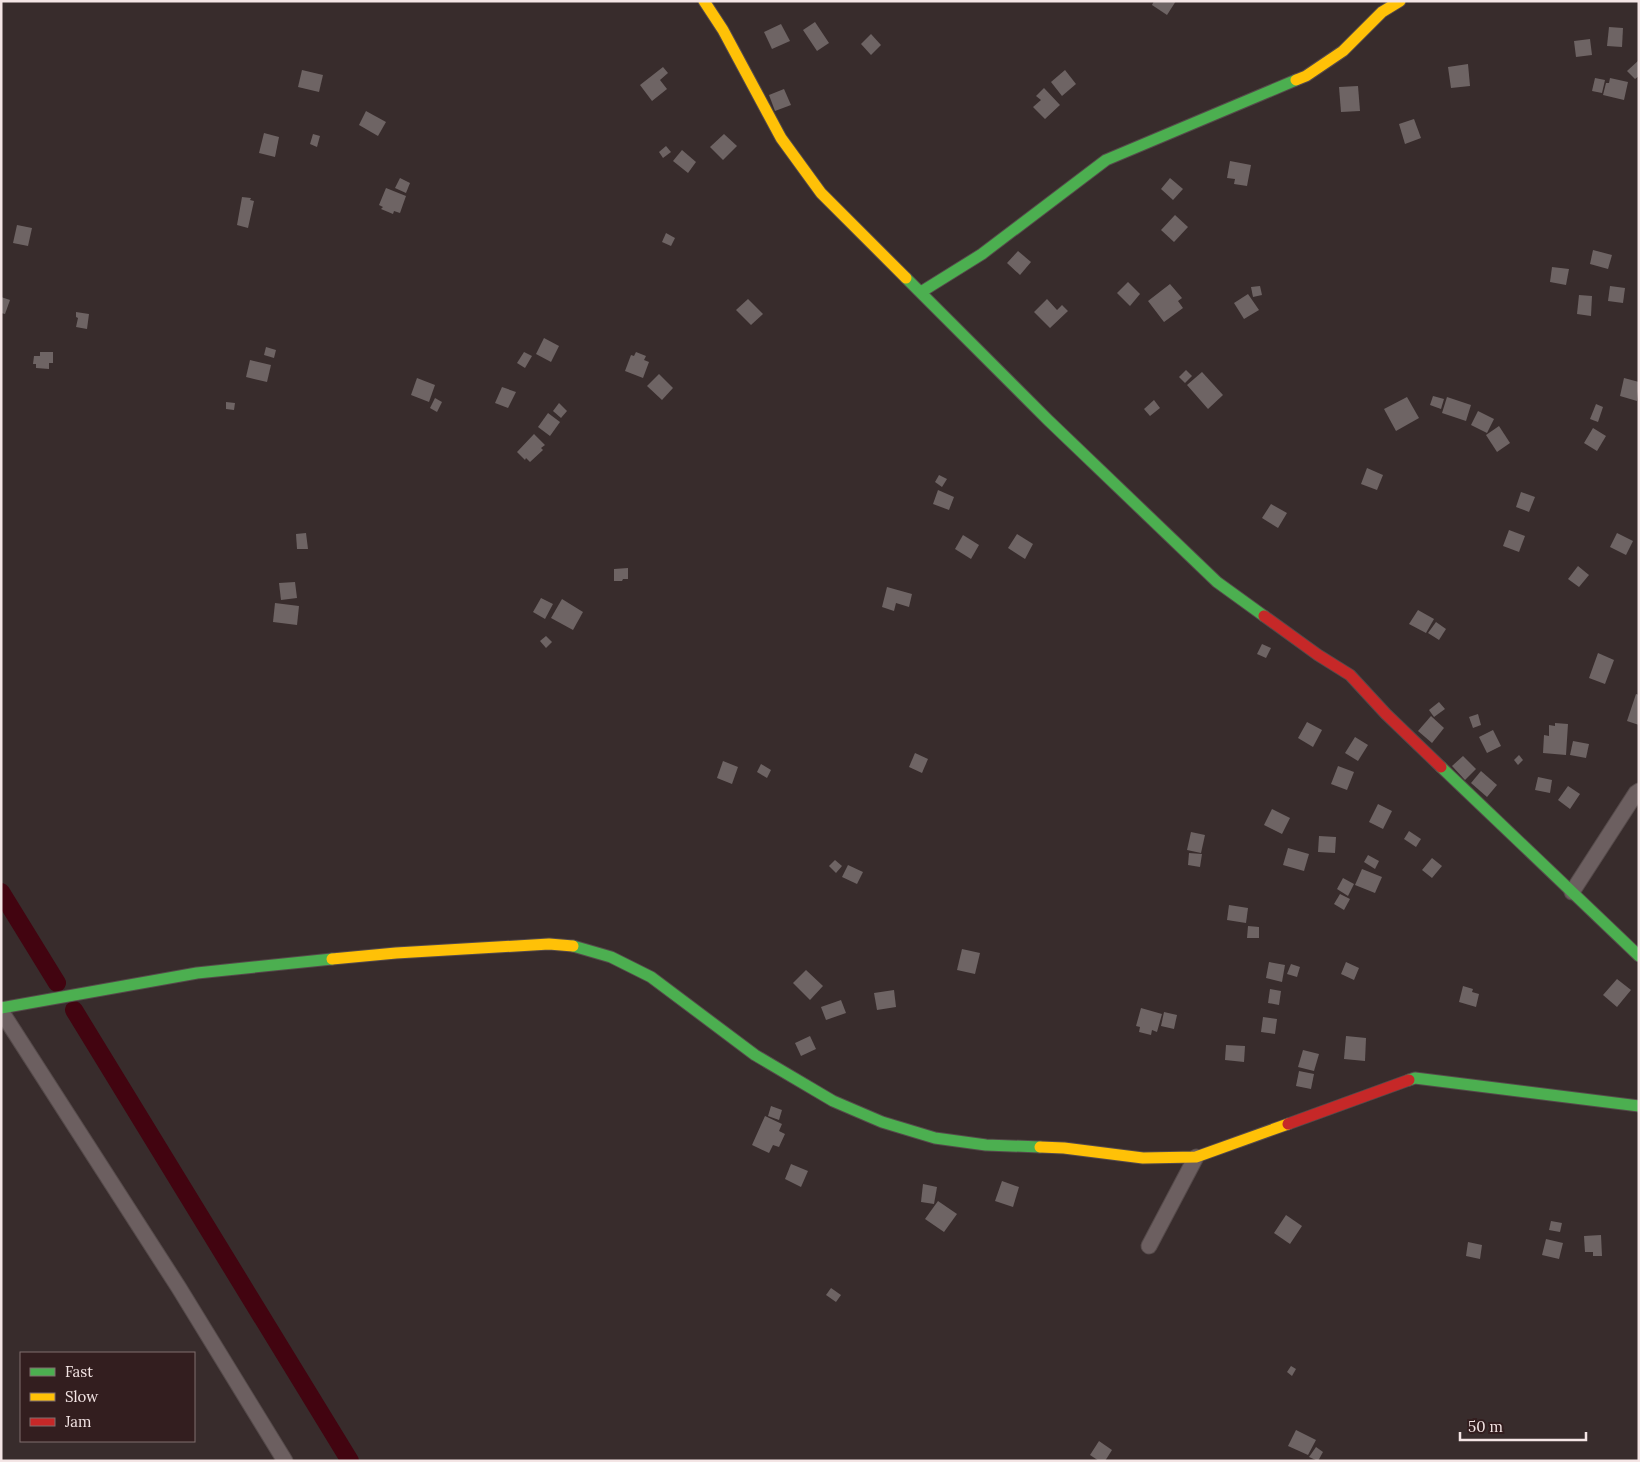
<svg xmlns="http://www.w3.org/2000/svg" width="1640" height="1462" font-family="Lora,serif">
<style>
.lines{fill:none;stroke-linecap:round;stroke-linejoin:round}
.canal{stroke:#420410;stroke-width:18}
.building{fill:#6e6464}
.street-casing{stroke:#554a4a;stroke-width:17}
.fast-casing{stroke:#554a4a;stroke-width:13}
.slow-casing{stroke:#554a4a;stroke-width:13}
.jam-casing{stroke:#554a4a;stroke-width:13}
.street{stroke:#6c5f60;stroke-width:15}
.fast{stroke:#4caf50;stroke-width:11}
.slow{stroke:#ffc107;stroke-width:11}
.jam{stroke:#c62828;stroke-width:11}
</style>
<rect width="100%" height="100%" fill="#382c2c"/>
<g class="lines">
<!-- canal -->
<g class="canal">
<polyline points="1,892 57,983"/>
<polyline points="74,1010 350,1461"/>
</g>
</g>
<!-- building -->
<g class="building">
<polygon points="1154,1 1176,1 1167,15 1152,5"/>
<polygon points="815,22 829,43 817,51 803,30"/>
<polygon points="781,24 790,41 772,49 764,32"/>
<polygon points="1609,27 1623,28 1622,47 1607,46"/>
<polygon points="871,34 881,45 871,55 861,44"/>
<polygon points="1590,39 1592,55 1576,57 1574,41"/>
<polygon points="1639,60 1639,76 1635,79 1627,71"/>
<polygon points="1468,64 1470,86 1451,88 1448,67"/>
<polygon points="663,67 668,73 660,80 667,89 652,101 640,85"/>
<polygon points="302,70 323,75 319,92 298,87"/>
<polygon points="1065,70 1076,84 1062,96 1051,82"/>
<polygon points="1595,78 1605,80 1602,93 1592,91"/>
<polygon points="1610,78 1628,82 1624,100 1603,95 1606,83 1609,83"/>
<polygon points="1358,86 1360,111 1341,112 1339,87"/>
<polygon points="1044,88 1060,105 1045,119 1033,107 1041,100 1036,96"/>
<polygon points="784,89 791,105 775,111 769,95"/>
<polygon points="366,111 386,122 378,136 359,125"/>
<polygon points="1414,119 1421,138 1405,144 1399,124"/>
<polygon points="264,133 279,137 275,157 259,153"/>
<polygon points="313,134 320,136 317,147 310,144"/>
<polygon points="724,134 737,146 723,160 710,147"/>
<polygon points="666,146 671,152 663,158 659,152"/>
<polygon points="682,150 696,162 688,173 673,161"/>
<polygon points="1230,161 1251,165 1247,186 1234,184 1235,179 1227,178"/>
<polygon points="400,178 410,183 406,193 395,188"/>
<polygon points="1170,178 1183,189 1173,200 1161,189"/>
<polygon points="386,188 406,196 400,213 394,211 393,214 381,209 383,207 379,205"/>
<polygon points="242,197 251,198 250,200 254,201 248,228 237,225"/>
<polygon points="1175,215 1188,227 1174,242 1161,230"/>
<polygon points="17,225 32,228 28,246 13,243"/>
<polygon points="666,233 675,238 671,246 662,242"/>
<polygon points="1593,250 1612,255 1608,269 1590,264"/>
<polygon points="1018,251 1031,262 1020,275 1007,263"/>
<polygon points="1552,267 1569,269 1566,285 1550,282"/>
<polygon points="1128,282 1140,294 1130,306 1117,293"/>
<polygon points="1170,284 1182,298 1178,301 1183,308 1164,322 1148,301"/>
<polygon points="1260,286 1262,295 1253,297 1251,287"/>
<polygon points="1610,286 1625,288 1623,303 1608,301"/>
<polygon points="1248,294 1259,310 1244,319 1234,303"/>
<polygon points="1579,295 1592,296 1591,316 1577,314"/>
<polygon points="1,297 10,300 5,314 1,313"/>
<polygon points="748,299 763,314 751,325 736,310"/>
<polygon points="1047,299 1057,310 1062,305 1068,311 1050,328 1034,312"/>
<polygon points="76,312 89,314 87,329 76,327 78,318 76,317"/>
<polygon points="544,338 559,346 551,362 536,354"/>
<polygon points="266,347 276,350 274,358 264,355"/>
<polygon points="40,352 53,352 53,363 49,363 49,369 36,368 36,364 33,364 34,356 40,356"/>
<polygon points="524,352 532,356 525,368 517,363"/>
<polygon points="636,352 646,356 644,360 649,362 643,378 625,371 631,355 634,356"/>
<polygon points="250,360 271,365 267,382 246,377"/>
<polygon points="1186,370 1192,376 1185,383 1179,377"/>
<polygon points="1202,372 1223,395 1208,409 1187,385"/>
<polygon points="659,374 673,388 662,400 647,386"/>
<polygon points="417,378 435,385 429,402 411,395"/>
<polygon points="1624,378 1639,382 1637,401 1620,396"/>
<polygon points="502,387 516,392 508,408 495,403"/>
<polygon points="1433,396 1444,399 1441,409 1430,405"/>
<polygon points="1407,397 1419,418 1396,431 1384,409"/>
<polygon points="1447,397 1471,405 1466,421 1442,413"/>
<polygon points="435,398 442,402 437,412 430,408"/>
<polygon points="1154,400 1160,408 1150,416 1144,409"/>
<polygon points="226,402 235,403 234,410 226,409"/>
<polygon points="559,403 567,411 561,418 553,411"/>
<polygon points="1596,404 1603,407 1598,422 1590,419"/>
<polygon points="1478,411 1494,419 1487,433 1471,425"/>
<polygon points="548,413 560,422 550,436 538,427"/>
<polygon points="1499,426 1510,443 1497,452 1486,435"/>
<polygon points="1593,428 1606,436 1597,451 1584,443"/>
<polygon points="534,434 545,445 541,448 543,450 530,462 526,458 525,460 517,452"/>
<polygon points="1367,468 1383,475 1377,490 1361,484"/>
<polygon points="939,475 947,479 942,487 935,482"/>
<polygon points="938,490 954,497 949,510 933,504"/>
<polygon points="1521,492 1535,497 1529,512 1516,507"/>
<polygon points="1271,504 1287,513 1278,528 1262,518"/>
<polygon points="1509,530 1525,536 1519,552 1503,546"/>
<polygon points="306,533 308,549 297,549 296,534"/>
<polygon points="1617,533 1633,541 1626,555 1610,547"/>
<polygon points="1017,534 1033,544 1025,559 1008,548"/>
<polygon points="963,535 979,545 971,559 955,549"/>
<polygon points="1578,566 1589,575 1579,587 1568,579"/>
<polygon points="628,568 628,579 623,579 622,581 614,581 614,569"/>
<polygon points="295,582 297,598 281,600 279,583"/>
<polygon points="887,587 912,594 909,607 896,603 894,611 882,607"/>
<polygon points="541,598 553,604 545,619 533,612"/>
<polygon points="562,599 583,612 573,630 551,618"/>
<polygon points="275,603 299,606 297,625 273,622"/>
<polygon points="1418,610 1434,619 1426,633 1409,624"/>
<polygon points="1436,622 1446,629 1439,640 1428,633"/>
<polygon points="546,636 552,642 546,648 540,641"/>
<polygon points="1262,644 1271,648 1266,658 1257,654"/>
<polygon points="1598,653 1614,660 1605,684 1589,678"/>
<polygon points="1636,694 1639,695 1639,725 1627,721"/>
<polygon points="1439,702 1445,709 1434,717 1429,710"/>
<polygon points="1478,714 1481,725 1473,728 1469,717"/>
<polygon points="1431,716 1444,728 1432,743 1418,731"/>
<polygon points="1307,722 1322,730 1313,747 1298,738"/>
<polygon points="1555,723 1568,724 1566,755 1543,753 1544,735 1549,736 1549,725 1555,726"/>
<polygon points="1493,730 1501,746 1487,753 1479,737"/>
<polygon points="1355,737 1368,745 1358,761 1345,753"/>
<polygon points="1573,741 1589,744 1586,758 1570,755"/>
<polygon points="915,753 928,759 922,773 909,767"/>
<polygon points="1519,755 1523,760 1518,765 1514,760"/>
<polygon points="1463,756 1476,769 1465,780 1452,766"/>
<polygon points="723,761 738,767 732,784 717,778"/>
<polygon points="761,764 771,770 767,778 757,772"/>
<polygon points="1338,766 1354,772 1347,790 1331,784"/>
<polygon points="1481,771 1497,785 1487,797 1471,783"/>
<polygon points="1538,777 1552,780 1550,793 1535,790"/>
<polygon points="1568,786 1580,794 1570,809 1558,800"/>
<polygon points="1378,804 1392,811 1383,829 1369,822"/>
<polygon points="1272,809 1290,818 1282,834 1264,825"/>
<polygon points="1409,831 1421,839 1416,847 1404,839"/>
<polygon points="1191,832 1205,835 1201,853 1187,850"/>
<polygon points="1319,836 1336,837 1335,853 1318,852"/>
<polygon points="1288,848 1309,854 1304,871 1283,865"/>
<polygon points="1189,853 1202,854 1200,867 1188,865"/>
<polygon points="1368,855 1379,861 1375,869 1364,862"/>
<polygon points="1432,858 1442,866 1432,878 1422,870"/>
<polygon points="835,860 842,866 836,873 829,866"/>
<polygon points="848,865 863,872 857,884 842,877"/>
<polygon points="1362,869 1382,877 1375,893 1355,885"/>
<polygon points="1343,878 1354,884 1348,896 1337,889"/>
<polygon points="1340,894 1350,899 1344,910 1334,904"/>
<polygon points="1229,905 1248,908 1246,923 1227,920"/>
<polygon points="1248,926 1259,927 1259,938 1247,938"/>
<polygon points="962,949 980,953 975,974 957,970"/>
<polygon points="1269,962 1285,965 1282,982 1266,978"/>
<polygon points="1346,962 1359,968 1354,980 1341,974"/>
<polygon points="1291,964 1300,967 1297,977 1287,974"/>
<polygon points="806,970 823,986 810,1000 793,983"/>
<polygon points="1617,979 1631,990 1617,1007 1603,995"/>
<polygon points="1463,986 1473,989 1472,992 1479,994 1476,1007 1459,1002"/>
<polygon points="1270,989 1281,991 1279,1005 1268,1003"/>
<polygon points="894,990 896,1007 877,1010 874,993"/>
<polygon points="841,1000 846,1013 826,1020 821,1007"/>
<polygon points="1141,1008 1162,1014 1157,1032 1152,1030 1151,1035 1139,1032 1140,1027 1136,1026"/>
<polygon points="1164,1012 1177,1015 1174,1029 1161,1026"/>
<polygon points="1263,1017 1277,1019 1275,1034 1261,1032"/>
<polygon points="810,1036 816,1049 801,1056 795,1043"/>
<polygon points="1346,1036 1366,1038 1365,1061 1344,1059"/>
<polygon points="1226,1045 1245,1046 1244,1062 1225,1060"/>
<polygon points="1303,1050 1319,1054 1314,1071 1298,1067"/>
<polygon points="1299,1071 1314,1074 1311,1089 1296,1086"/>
<polygon points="771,1106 782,1110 779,1120 768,1116"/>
<polygon points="765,1116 782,1124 779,1131 785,1134 779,1147 773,1145 769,1153 752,1145"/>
<polygon points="791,1164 808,1171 801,1187 785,1179"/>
<polygon points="1002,1181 1019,1187 1013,1207 995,1201"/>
<polygon points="923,1184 937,1187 934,1204 921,1202"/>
<polygon points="938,1201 957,1214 944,1232 925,1219"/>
<polygon points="1286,1215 1302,1226 1290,1244 1274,1233"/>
<polygon points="1551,1221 1562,1223 1560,1232 1549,1230"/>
<polygon points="1601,1235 1602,1256 1593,1256 1593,1252 1585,1252 1584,1236"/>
<polygon points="1546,1239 1563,1243 1559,1259 1542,1255"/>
<polygon points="1468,1242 1482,1245 1480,1259 1466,1256"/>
<polygon points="831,1288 841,1295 836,1302 826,1295"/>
<polygon points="1291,1366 1296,1369 1292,1376 1287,1372"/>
<polygon points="1296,1430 1316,1440 1308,1455 1288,1446"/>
<polygon points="1099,1441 1112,1450 1105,1461 1099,1461 1090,1455"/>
<polygon points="1316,1447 1323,1452 1318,1461 1309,1457"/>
</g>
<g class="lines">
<!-- street casing -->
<g class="street-casing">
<g id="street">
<polyline points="1572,892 1636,793 1639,791"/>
<polyline points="1,1011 179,1288 285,1461"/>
<polyline points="1149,1246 1196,1157"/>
</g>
</g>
<!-- fast casing -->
<g class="fast-casing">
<g id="fast">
<polyline points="906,278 1048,420 1217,582 1264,616"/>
<polyline points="921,292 982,254 1106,160 1296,80"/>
<polyline points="1441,767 1639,956"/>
<polyline points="573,946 611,957 651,977 755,1055 833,1101 882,1122 935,1138 986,1145 1040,1147"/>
<polyline points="1,1008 197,973 332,959"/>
<polyline points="1409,1080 1415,1078 1639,1106"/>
</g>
</g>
<!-- slow casing -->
<g class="slow-casing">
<g id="slow">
<polyline points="704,1 723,30 781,138 821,193 906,278"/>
<polyline points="1296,80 1306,76 1343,51 1382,12 1400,1"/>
<polyline points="332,959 396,953 549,944 573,946"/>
<polyline points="1040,1147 1064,1148 1143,1158 1196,1157 1288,1124"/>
</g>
</g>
<!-- jam casing -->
<g class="jam-casing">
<g id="jam">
<polyline points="1264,616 1318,655 1350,675 1386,714 1441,767"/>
<polyline points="1288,1124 1409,1080"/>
</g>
</g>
<!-- street -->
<use href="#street" class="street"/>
<!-- fast -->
<use href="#fast" class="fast"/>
<!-- slow -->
<use href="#slow" class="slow"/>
<!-- jam -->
<use href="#jam" class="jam"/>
</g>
<!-- border -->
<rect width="1640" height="1462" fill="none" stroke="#f4e5e5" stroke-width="5"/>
<!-- legend -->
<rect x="20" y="1352" width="175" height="90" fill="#331e1f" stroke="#806e6e"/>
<rect x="30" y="1368" width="25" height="8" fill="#4caf50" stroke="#806e6e"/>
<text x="65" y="1377" font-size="15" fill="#f4e5e5">Fast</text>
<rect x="30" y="1393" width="25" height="8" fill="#ffc107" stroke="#806e6e"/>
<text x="65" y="1402" font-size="15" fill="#f4e5e5">Slow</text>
<rect x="30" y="1418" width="25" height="8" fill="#c62828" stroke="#806e6e"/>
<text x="65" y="1427" font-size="15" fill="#f4e5e5">Jam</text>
<!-- scale -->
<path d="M1460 1432v8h126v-8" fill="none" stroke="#f4e5e5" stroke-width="2.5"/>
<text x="1468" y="1432" font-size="15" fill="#f4e5e5" stroke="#331e1f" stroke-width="4" paint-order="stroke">50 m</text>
</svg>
